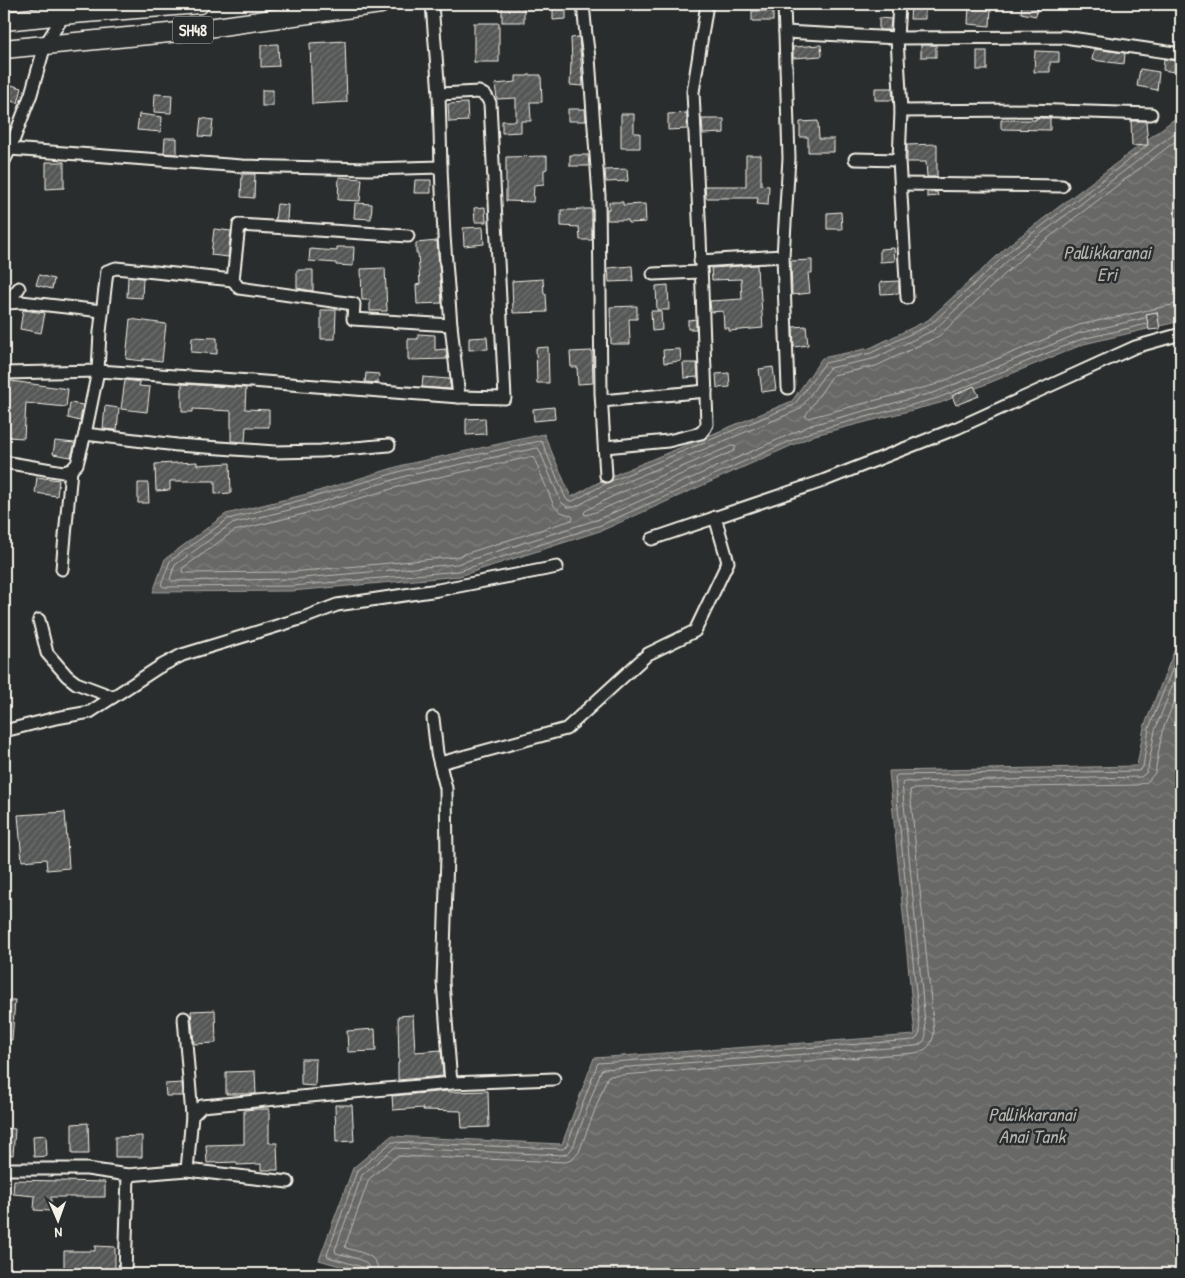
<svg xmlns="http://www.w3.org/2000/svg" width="1185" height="1278" font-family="'Patrick Hand',sans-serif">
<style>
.water{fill:url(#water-waves);stroke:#9f9f9a}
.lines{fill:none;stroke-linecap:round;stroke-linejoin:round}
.shore{stroke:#bcbab4;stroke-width:1}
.building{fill:url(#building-hatch);stroke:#f4f1e8}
.minor-casing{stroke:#f4f1e8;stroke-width:15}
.primary-casing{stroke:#f4f1e8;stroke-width:21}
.minor{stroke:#2a2d2e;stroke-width:11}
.primary{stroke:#2a2d2e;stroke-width:18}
.labels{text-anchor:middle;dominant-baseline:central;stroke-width:5;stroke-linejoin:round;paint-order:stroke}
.shield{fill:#2a2d2e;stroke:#b7b6b0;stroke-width:1}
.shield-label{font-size:16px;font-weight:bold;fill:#f4f1e8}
.water-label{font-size:19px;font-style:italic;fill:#b5b3ae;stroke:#2a2d2e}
</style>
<defs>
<pattern id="water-waves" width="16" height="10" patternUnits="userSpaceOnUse" patternTransform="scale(1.25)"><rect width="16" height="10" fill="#676866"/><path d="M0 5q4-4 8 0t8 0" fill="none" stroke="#7d7e7c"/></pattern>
<pattern id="building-hatch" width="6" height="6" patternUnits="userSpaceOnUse" patternTransform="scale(1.25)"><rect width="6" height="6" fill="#555756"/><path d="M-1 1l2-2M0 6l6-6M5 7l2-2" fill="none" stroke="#6e706e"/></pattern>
</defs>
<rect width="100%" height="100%" fill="#2a2d2e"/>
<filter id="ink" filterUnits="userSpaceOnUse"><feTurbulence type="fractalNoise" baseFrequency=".02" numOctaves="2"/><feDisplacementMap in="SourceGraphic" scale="10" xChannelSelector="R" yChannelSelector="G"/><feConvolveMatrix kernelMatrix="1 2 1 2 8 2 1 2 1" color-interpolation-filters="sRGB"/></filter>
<g filter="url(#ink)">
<!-- water -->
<g class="water">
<polygon points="1181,114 1181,321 1084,344 940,403 815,435 603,530 460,576 292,591 153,592 165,559 226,514 315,492 403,465 544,434 571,497 607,478 792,401 822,358 870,348 928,320 1010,244"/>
<polygon points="1181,634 1181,1274 368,1274 319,1260 353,1168 391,1136 562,1144 594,1058 915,1035 889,771 1137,766 1144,727"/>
</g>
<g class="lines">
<!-- shore -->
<g class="shore">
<polyline points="1181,137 1022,258 939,336 876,366 833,375 805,416 808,418 934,385 1079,325 1181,303"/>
<polyline points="1145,318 1080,333 936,392 811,425 599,519 457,564 292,579 173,581 170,579 175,565 231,524 318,503 406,476 537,448 539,449 561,502 567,507 575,507 611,488 796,411 801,408 829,368 873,359 934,330 1017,252 1181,128"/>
<polyline points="1147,324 1082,339 938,398 813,431 601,525 459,571 292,586 164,587 161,585 170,561 228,519 317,496 405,470 540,441 542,442 566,499 569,501 573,501 609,482 794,405 825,363 871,353 931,324 1013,248 1147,146"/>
<polygon points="732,446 736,447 734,451 596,512 586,515 584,514 585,511 615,495"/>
<polygon points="531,457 534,458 554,506 561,512 572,516 573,518 572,520 455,557 292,572 185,573 182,571 183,568 234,531 320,510 408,484"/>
<polyline points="365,1274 365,1270 362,1267 328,1257 327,1255 357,1171 392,1142 563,1149 567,1145 597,1065 598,1063 914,1040 917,1038 920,1033 895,777 897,775 1139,771 1143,767 1149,728 1181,647"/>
<path d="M 372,1274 C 370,1258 349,1257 336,1253 L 335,1250 L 362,1175 L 394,1148 L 564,1155 L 569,1152 L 573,1147 L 601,1071 L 603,1069 L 915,1046 C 922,1045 926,1040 926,1033 L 902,783 L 904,782 L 1141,777 L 1146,773 L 1148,769 L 1155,730 L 1181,664"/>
<path d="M 379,1274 C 378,1254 362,1253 346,1248 L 345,1246 L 369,1179 L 397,1156 L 566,1162 L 573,1159 L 579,1152 L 607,1078 L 608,1076 L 915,1053 C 927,1051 933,1044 934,1032 L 910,790 L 913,789 L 1137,785 L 1147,782 L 1155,773 L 1162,732 L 1181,684"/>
</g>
</g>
<!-- building -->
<g class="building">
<rect x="502" y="4" width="22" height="18"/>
<polygon points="553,4 566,4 566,19 553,20"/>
<polygon points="911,4 925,4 925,19 910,19"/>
<polygon points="1022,4 1038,5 1036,16 1021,13"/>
<polygon points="969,5 991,7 990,26 968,24"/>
<rect x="752" y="11" width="21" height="10"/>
<polygon points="879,18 891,19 890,30 879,30"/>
<rect x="474" y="23" width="25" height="39"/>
<polygon points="579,37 583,86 570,85 571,63 572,63 571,38"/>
<polygon points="345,41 347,102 312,104 310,43"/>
<polygon points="278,44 279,66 261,67 261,45"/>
<polygon points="821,45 822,56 793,58 793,47"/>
<rect x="921" y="45" width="15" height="12"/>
<polygon points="1094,49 1125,53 1124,64 1092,60"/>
<rect x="977" y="51" width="10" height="19"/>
<polygon points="1035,51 1059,52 1059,62 1050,62 1050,72 1034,72"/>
<polygon points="1164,59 1175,61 1174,72 1163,70"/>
<polygon points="1140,69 1159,72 1157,90 1137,86"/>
<polygon points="528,75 541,75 542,102 530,102 531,121 521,121 521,132 502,133 502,121 516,121 516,98 497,99 495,84 516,82 516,76 528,76"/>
<polygon points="4,83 22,88 18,103 4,99"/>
<polygon points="875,88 892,88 893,100 875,100"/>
<rect x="262" y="90" width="11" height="16"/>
<polygon points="155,94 172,95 171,113 154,112"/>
<polygon points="467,103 468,121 449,122 448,104"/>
<polygon points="568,109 585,109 586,121 568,121"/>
<polygon points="687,113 687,129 668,130 668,114"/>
<polygon points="139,114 162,117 161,132 137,130"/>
<polygon points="621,114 634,114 634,133 640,133 640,148 621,148"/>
<polygon points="201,118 213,120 211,137 199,136"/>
<polygon points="1036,118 1050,118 1050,130 1001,129 1001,120 1036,120"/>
<polygon points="702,119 724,119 724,133 703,134"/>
<polygon points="818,121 819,139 834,139 834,152 808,152 808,137 800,137 800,122"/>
<polygon points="1131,121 1146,121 1148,145 1132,146"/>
<polygon points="165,138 177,138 177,154 164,153"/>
<polygon points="937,144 937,177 927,177 926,162 907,162 907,145"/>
<polygon points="570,155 588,155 589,166 570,166"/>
<polygon points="746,155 761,155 761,185 769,186 768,205 757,204 758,198 706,198 705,186 746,186"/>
<polygon points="547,156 547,169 544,170 544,184 534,185 533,202 506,201 506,157"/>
<polygon points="46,162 64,162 64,188 46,189"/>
<polygon points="627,169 628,181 606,182 605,170"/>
<polygon points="242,174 255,174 254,198 241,197"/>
<polygon points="339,177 362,179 360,201 338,200"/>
<polygon points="415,180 431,180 431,193 414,193"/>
<polygon points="927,192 937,192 938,196 927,197"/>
<polygon points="609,202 623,202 623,205 645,204 646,222 628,223 628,220 607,220 607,209 609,209"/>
<polygon points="355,203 372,204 371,219 354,218"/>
<polygon points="277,204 288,205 287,221 275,220"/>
<polygon points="485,207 486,222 475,222 474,208"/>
<polygon points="577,209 592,209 592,240 580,240 579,227 561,226 561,210 577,210"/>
<polygon points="841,212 842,229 827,229 827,213"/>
<polygon points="483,227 484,244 464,246 463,228"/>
<polygon points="214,229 231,231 228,257 211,255"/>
<polygon points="437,241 442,303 417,304 416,285 420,284 418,253 416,253 416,243"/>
<polygon points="337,247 354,247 353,266 336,265 336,263 309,261 310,249 337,251"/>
<polygon points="894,248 895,261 880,262 880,249"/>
<polygon points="812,260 812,273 808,273 810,293 792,295 791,261"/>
<polygon points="757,265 758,286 760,286 763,328 729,331 729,328 724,328 723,311 711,312 710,301 742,299 741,279 712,280 711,268"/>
<polygon points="632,266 633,281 609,282 608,268"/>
<polygon points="385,268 387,311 370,311 370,300 362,300 361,269"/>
<polygon points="297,270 313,270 313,291 297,288"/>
<polygon points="39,275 54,279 52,289 36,285"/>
<polygon points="128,277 143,278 142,298 127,297"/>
<polygon points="543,279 544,294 546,294 547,312 513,313 512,281"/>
<polygon points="899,281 899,293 881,294 880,282"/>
<polygon points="668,285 669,310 657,310 656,286"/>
<polygon points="637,306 637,319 629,319 630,344 611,344 610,307"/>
<polygon points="23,310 45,313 41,333 20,329"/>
<polygon points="321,310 336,310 335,339 321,339"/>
<polygon points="651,311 661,311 662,330 652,331"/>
<polygon points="1157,312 1160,329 1149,330 1146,314"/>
<polygon points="130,319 166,324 162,361 143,359 143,361 126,359"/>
<polygon points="696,319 696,329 688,329 688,320"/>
<polygon points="806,326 808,345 794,347 793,327"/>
<polygon points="418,334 435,335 435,350 446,349 447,359 408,360 408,339 418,339"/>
<polygon points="192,337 217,338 217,354 191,352"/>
<polygon points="487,337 488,349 469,350 469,338"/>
<polygon points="548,347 549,383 537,383 536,348"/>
<polygon points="680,349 681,361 664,363 663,350"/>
<polygon points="592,351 593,383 578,384 577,367 571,367 570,352"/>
<polygon points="683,363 697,363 698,377 684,378"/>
<polygon points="773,367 776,390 762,392 759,369"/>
<polygon points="366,373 379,374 378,383 365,382"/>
<polygon points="729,373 730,387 717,388 716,374"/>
<polygon points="423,377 449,379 451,389 422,387"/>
<polygon points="4,380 68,389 66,407 26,403 24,438 7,437 8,423 4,423"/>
<polygon points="125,380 140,382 139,386 150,387 147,412 121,409"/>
<polygon points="182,384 246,388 245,409 269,410 269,427 246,427 245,442 231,441 231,411 193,409 193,412 182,412"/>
<polygon points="974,386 979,396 956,405 952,396"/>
<polygon points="70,403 83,405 80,421 68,418"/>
<polygon points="105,406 119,408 117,430 103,429"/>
<polygon points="554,407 555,419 534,421 533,409"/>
<polygon points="485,418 486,434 466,435 466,419"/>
<polygon points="55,441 75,443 71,457 53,454"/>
<polygon points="197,462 197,465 230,463 231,493 215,494 215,481 170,481 170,490 156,491 155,464"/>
<polygon points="37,477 59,480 57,496 35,493"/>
<polygon points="138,483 148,483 149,503 138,503"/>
<polygon points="65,812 69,868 47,870 46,859 22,861 18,815"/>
<polygon points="4,1000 15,1000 12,1040 4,1040"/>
<polygon points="215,1010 216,1043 194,1044 191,1011"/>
<polygon points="413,1015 415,1052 441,1050 443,1076 398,1080 398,1063 399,1063 398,1016"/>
<polygon points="375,1029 376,1051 348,1052 347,1031"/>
<polygon points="301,1059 316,1059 315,1086 301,1085"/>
<polygon points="255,1071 256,1094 226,1094 226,1072"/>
<polygon points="182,1083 183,1096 166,1096 165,1084"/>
<polygon points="448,1091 448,1092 488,1091 489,1127 462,1128 461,1111 423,1110 423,1108 393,1110 392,1096"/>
<polygon points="335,1105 352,1105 354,1141 336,1142"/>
<polygon points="256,1109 269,1109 269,1143 277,1143 278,1170 261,1170 261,1164 237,1165 237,1162 207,1163 206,1145 244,1144 244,1110"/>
<polygon points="88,1123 89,1154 72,1154 72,1124"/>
<polygon points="4,1128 15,1129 13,1155 4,1154"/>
<polygon points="46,1135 47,1156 34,1157 33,1136"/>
<polygon points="142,1136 142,1157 115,1157 115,1137"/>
<polygon points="14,1180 105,1182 105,1197 51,1197 51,1211 34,1210 35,1196 13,1194"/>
<polygon points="95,1246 115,1247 115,1274 64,1273 64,1251 95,1251"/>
</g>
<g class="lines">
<!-- minor casing -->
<g class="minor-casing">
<g id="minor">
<polyline points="583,4 586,35 589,58 599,196 601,393 606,476"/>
<polyline points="784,4 789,158 783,256 788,388"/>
<polyline points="785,32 897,38 899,4"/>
<polyline points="439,94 479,92 486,96 490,103 505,398 459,397"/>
<polyline points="901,111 1028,110 1151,114"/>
<polyline points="10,149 242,166 369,169 441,167"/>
<polyline points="855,159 899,160"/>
<polyline points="4,161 10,149 31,94 45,45 64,15 66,4"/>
<polyline points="901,184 1062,186"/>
<polyline points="700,261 783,256"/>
<polyline points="653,274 700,272"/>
<polyline points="233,280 239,288 354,304 353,319 451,325"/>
<polyline points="907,298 899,160 901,111 897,38 1064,37 1181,54"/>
<polyline points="7,303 19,288"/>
<polyline points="4,306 7,303 21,302 102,311"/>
<polyline points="4,373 98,371 100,332 107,271 116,268 233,280 239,225 408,236"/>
<polyline points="602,401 706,391"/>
<polyline points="85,434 177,445 275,452 321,451 389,445"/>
<polyline points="605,447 668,441 701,433 705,428 707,424 700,237 693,92 707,4"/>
<polyline points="4,462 63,472 71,470 77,464 85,434 98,371 251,381 459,397 451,325 444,236 441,167 439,94 432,4"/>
<polyline points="652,539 820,482 957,428 1135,347 1181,334"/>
<polyline points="62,569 71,470"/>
<polyline points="39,620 47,653 67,676 76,683 113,697"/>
<polyline points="433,718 437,753 446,788 447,856 443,982 451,1083"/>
<polyline points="4,731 56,718 90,712 159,667 182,655 303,618 337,605 438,590 557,567"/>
<polyline points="440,763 566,729 648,654 695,631 728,562 715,517"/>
<polyline points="184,1018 192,1116"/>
<polyline points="4,1169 87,1169 128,1175 187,1170 192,1116 202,1106 451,1083 554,1079"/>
<polyline points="187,1170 288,1182"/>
<polyline points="125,1274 128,1175"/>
</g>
</g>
<!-- primary casing -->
<g class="primary-casing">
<g id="primary">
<polyline points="4,21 73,14 200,4"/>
<polyline points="4,49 179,32 381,4"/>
</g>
</g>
<!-- minor -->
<use href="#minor" class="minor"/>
<!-- primary -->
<use href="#primary" class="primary"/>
</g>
</g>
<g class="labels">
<!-- shield labels -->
<rect class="shield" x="173" y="16.5" width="40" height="27" rx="4"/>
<g class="shield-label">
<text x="193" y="30">SH48</text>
</g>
<!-- water labels -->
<g class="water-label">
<text x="1107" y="252">Pallikkaranai<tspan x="1107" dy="22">Eri</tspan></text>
<text x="1032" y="1114">Pallikkaranai<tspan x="1032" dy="22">Anai Tank</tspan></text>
</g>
</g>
<!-- margin -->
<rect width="1185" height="1278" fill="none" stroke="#2a2d2e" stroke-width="20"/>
<rect x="10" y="10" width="1165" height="1258" fill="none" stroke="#f4f1e8" stroke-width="2" filter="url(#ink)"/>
<!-- north arrow -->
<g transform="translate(58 1220) rotate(178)" stroke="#2a2d2e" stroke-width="4" paint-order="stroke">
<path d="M0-4L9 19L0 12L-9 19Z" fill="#f4f1e8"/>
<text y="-8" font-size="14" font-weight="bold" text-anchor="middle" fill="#f4f1e8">N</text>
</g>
</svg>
